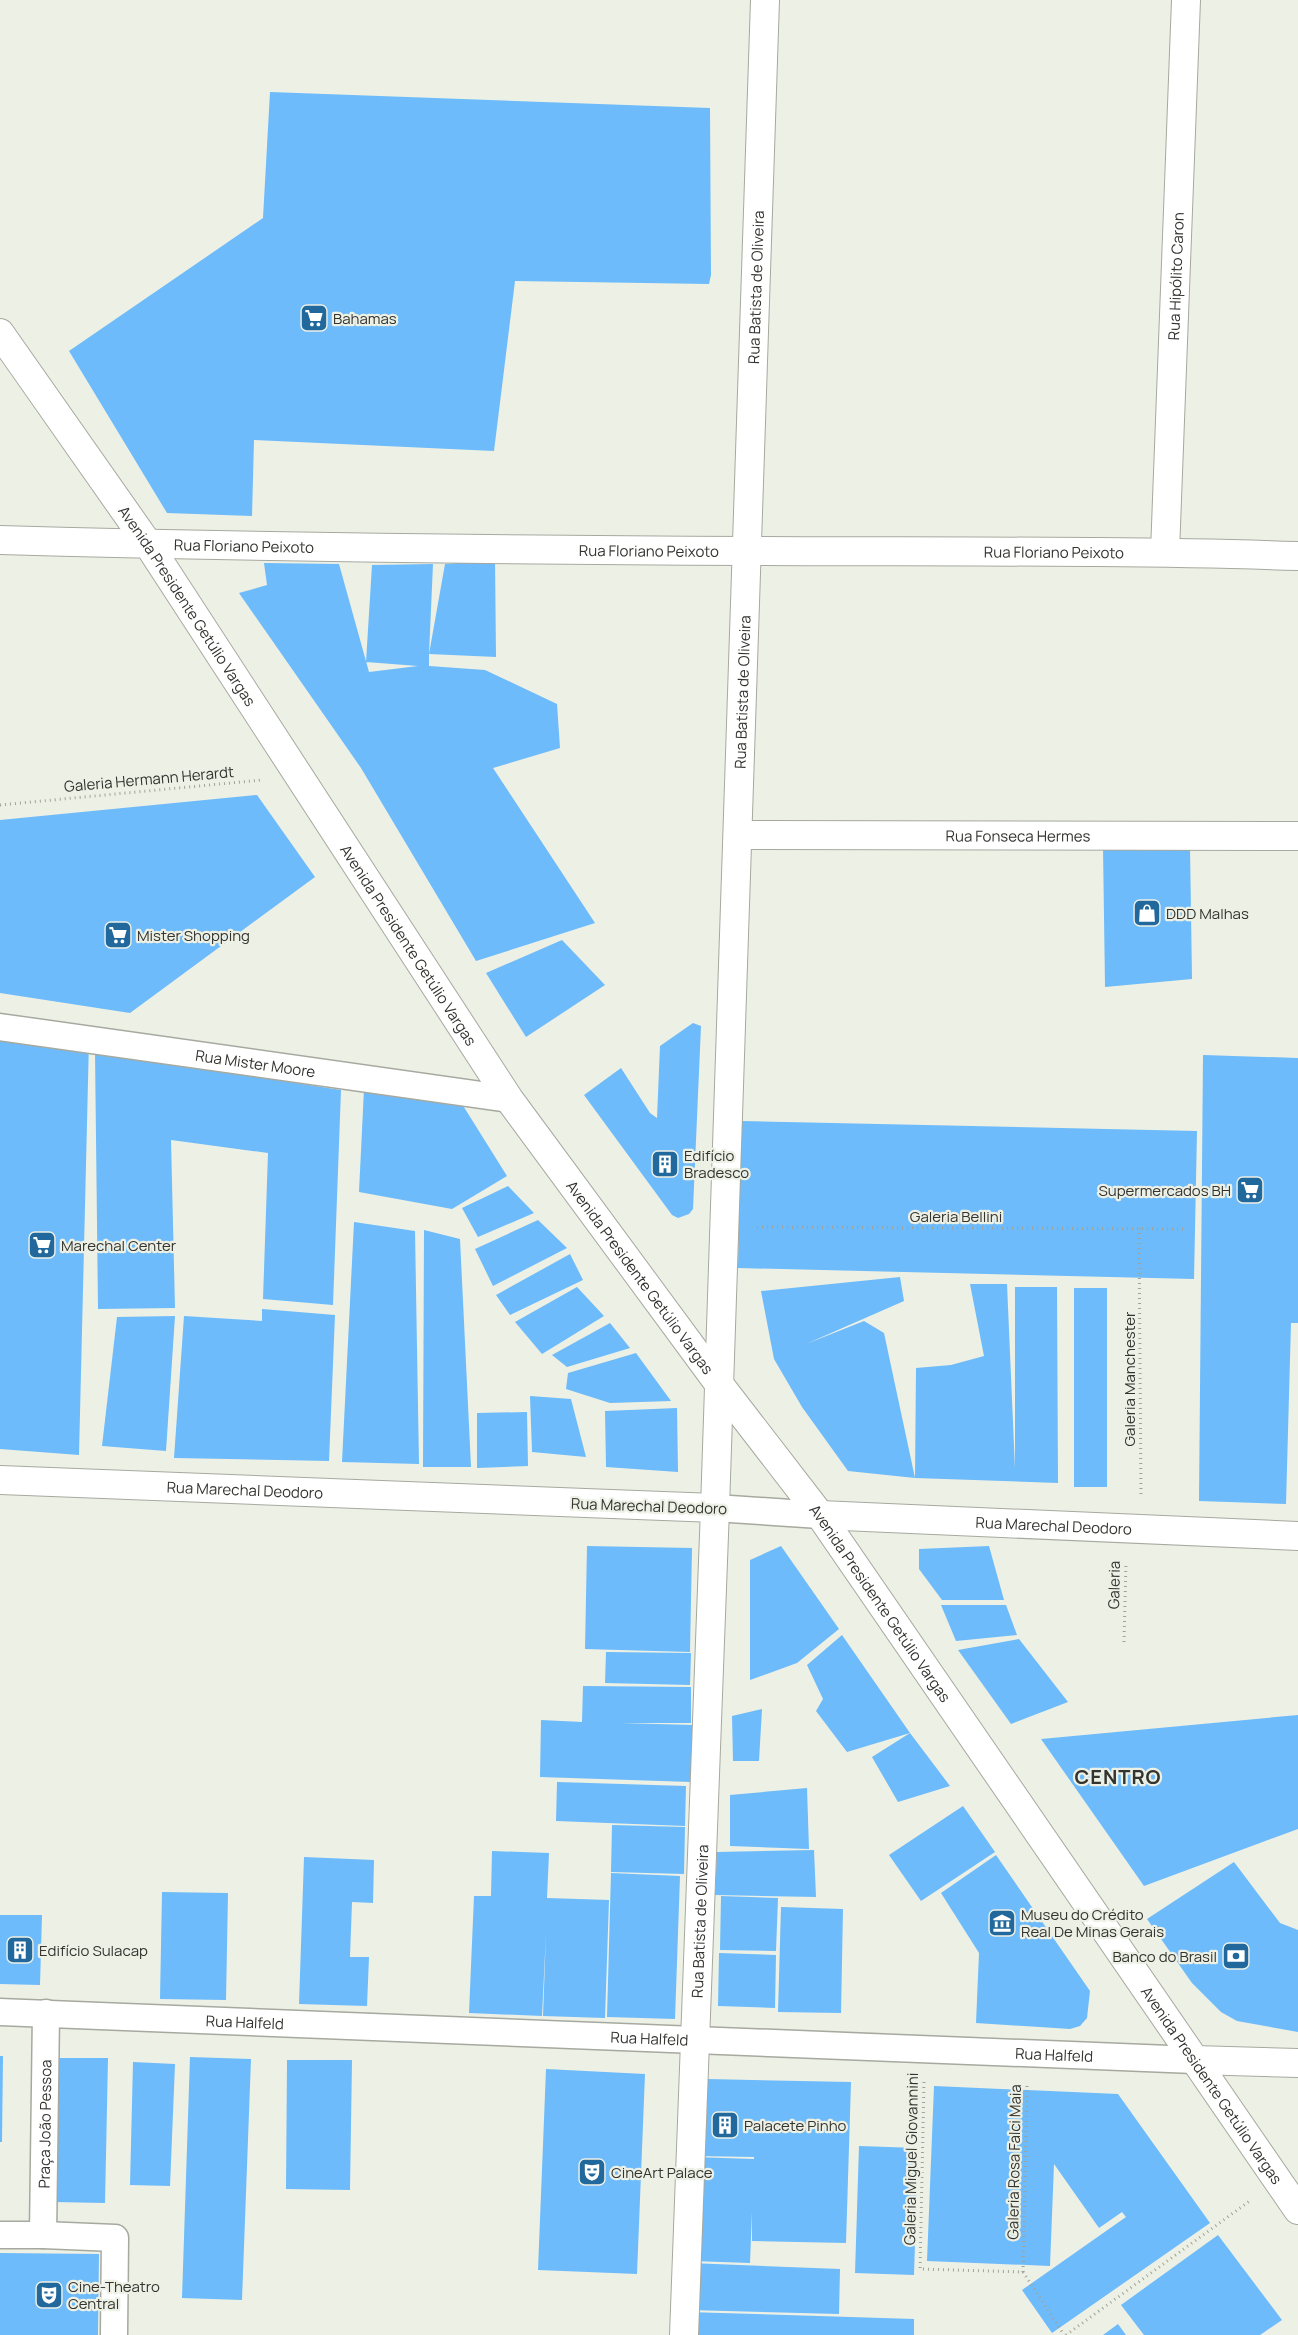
<svg xmlns="http://www.w3.org/2000/svg" width="1298" height="2335" font-family="Manrope,sans-serif">
<style>
.building{fill:#6dbbfa}
.lines{fill:none;stroke-linecap:round;stroke-linejoin:round}
.pedestrian-casing{stroke:#a6a99f;stroke-width:29}
.minor-casing{stroke:#a6a99f;stroke-width:30}
.tertiary-casing{stroke:#a6a99f;stroke-width:30}
.secondary-casing{stroke:#a6a99f;stroke-width:30}
.path{stroke:#a0a39a;stroke-width:3;stroke-dasharray:1 4;stroke-linecap:butt}
.pedestrian{stroke:#fff;stroke-width:26}
.minor{stroke:#fff;stroke-width:28}
.tertiary{stroke:#fff;stroke-width:28}
.secondary{stroke:#fff;stroke-width:28}
.labels{text-anchor:middle;dominant-baseline:central;stroke-width:4.5;stroke-linejoin:round;paint-order:stroke}
.street-label{font-size:15px;fill:#333430;stroke:#edf0e5}
.poi-label{font-size:15px;fill:#333430;stroke:#edf0e5;text-anchor:start}
.district-label{font-size:20px;font-weight:bold;letter-spacing:1px;fill:#333430;stroke:#edf0e5}
</style>
<rect width="100%" height="100%" fill="#edf0e5"/>
<!-- building -->
<g class="building">
<polygon points="270,92 710,108 711,275 709,284 515,281 494,451 254,440 252,516 167,513 69,351 263,218"/>
<polygon points="495,560 496,657 429,654 429,666 485,670 557,704 560,748 493,768 595,923 476,961 361,768 239,593 267,585 264,563 339,564 369,672 418,666 366,662 372,565 433,564 429,654 445,564"/>
<polygon points="257,795 315,877 130,1013 0,993 0,820"/>
<polygon points="1103,847 1190,847 1192,979 1105,987"/>
<polygon points="562,940 605,985 526,1037 486,973"/>
<polygon points="693,1023 701,1026 693,1209 689,1214 678,1218 672,1215 584,1095 621,1068 650,1113 657,1118 660,1046"/>
<polygon points="0,1027 89,1040 79,1455 0,1449"/>
<polygon points="95,1052 341,1090 333,1305 263,1299 268,1153 171,1140 175,1308 98,1309"/>
<polygon points="1203,1055 1298,1058 1298,1323 1291,1323 1286,1504 1199,1501"/>
<polygon points="364,1089 462,1104 507,1176 452,1209 359,1192"/>
<polygon points="741,1121 1197,1131 1194,1279 738,1268"/>
<polygon points="508,1186 534,1213 478,1237 462,1208"/>
<polygon points="538,1220 567,1248 493,1286 475,1249"/>
<polygon points="354,1222 415,1231 419,1464 342,1462"/>
<polygon points="424,1230 460,1239 471,1467 423,1467"/>
<polygon points="570,1254 583,1280 510,1315 496,1295"/>
<polygon points="900,1277 904,1301 806,1344 864,1321 884,1333 915,1478 848,1471 802,1407 774,1359 761,1291"/>
<polygon points="970,1284 1007,1284 1015,1469 1015,1287 1057,1287 1058,1483 915,1478 916,1368 951,1365 984,1356"/>
<polygon points="577,1287 604,1316 542,1354 515,1322"/>
<rect x="1074" y="1288" width="33" height="199"/>
<polygon points="262,1309 335,1315 329,1461 174,1458 184,1316 262,1321"/>
<polygon points="175,1316 166,1451 102,1446 117,1317"/>
<polygon points="610,1323 630,1348 567,1367 552,1355"/>
<polygon points="636,1353 671,1401 610,1403 566,1389 568,1373"/>
<polygon points="530,1396 571,1399 586,1457 532,1452"/>
<polygon points="677,1408 678,1472 606,1467 605,1411"/>
<polygon points="527,1412 528,1466 477,1468 477,1413"/>
<polygon points="587,1546 692,1548 690,1652 585,1649"/>
<polygon points="781,1546 839,1629 797,1663 750,1680 750,1560"/>
<polygon points="989,1546 1004,1600 942,1600 919,1569 919,1549"/>
<polygon points="941,1605 1006,1605 1017,1635 956,1641"/>
<polygon points="842,1635 910,1733 847,1752 816,1711 823,1699 807,1665"/>
<polygon points="1019,1639 1068,1702 1011,1724 958,1650"/>
<polygon points="606,1652 691,1653 690,1685 605,1683"/>
<polygon points="583,1686 691,1687 691,1723 621,1723 693,1725 691,1782 540,1777 541,1720 582,1722"/>
<polygon points="762,1709 759,1761 733,1761 732,1716"/>
<polygon points="1298,1715 1298,1829 1144,1886 1041,1739"/>
<polygon points="910,1733 950,1786 898,1802 872,1757"/>
<polygon points="557,1782 686,1786 685,1826 556,1821"/>
<polygon points="807,1788 809,1849 730,1846 730,1795"/>
<polygon points="963,1806 995,1852 921,1901 889,1855"/>
<polygon points="612,1825 685,1827 684,1874 611,1872"/>
<polygon points="814,1850 816,1897 715,1895 717,1852"/>
<polygon points="492,1851 549,1853 547,1898 609,1900 605,2018 543,2016 546,1933 542,2016 469,2013 474,1896 491,1896"/>
<polygon points="996,1855 1090,1991 1087,2018 1080,2026 1070,2029 976,2023 979,1953 941,1893"/>
<polygon points="304,1857 374,1860 373,1903 352,1902 350,1957 369,1957 367,2006 299,2004"/>
<polygon points="1234,1862 1280,1923 1298,1930 1298,2032 1237,2021 1221,2012 1192,1983 1147,1919"/>
<polygon points="611,1873 680,1876 675,2019 607,2017"/>
<polygon points="162,1892 228,1893 226,2000 160,1999"/>
<polygon points="721,1896 778,1898 776,1951 720,1950"/>
<polygon points="781,1907 843,1909 841,2013 778,2012"/>
<polygon points="0,1915 42,1915 40,1985 0,1984"/>
<polygon points="719,1953 776,1955 775,2008 718,2006"/>
<polygon points="0,2056 3,2056 2,2142 0,2142"/>
<polygon points="190,2057 251,2059 242,2300 182,2298"/>
<polygon points="57,2058 108,2058 105,2203 54,2202"/>
<polygon points="287,2060 352,2060 350,2190 286,2189"/>
<polygon points="133,2062 175,2064 170,2186 130,2185"/>
<polygon points="546,2069 645,2074 637,2274 538,2270"/>
<polygon points="707,2079 851,2082 846,2243 752,2241 752,2212 750,2263 692,2261 694,2157 754,2159 754,2157 694,2156 696,2093"/>
<polygon points="934,2086 1118,2094 1210,2223 1052,2333 1022,2290 1126,2217 1122,2212 1099,2228 1054,2164 1050,2266 927,2261"/>
<polygon points="859,2146 918,2148 914,2275 855,2273"/>
<polygon points="1218,2235 1282,2320 1260,2335 1144,2335 1121,2305"/>
<polygon points="0,2253 99,2254 98,2335 0,2335"/>
<polygon points="690,2263 840,2269 839,2314 688,2310"/>
<polygon points="687,2312 914,2319 914,2335 687,2335"/>
<polygon points="1118,2324 1126,2335 1103,2335"/>
</g>
<g class="lines">
<!-- pedestrian casing -->
<g class="pedestrian-casing">
<g id="pedestrian">
<path id="s1" d="M 0,1027 L 509,1099"/>
<polyline points="715,1508 820,1515"/>
<path id="s2" d="M 0,2012 L 1194,2060"/>
<path id="s3" d="M 0,2235 L 43,2235 L 46,2013"/>
<polyline points="43,2235 115,2238 114,2335"/>
</g>
</g>
<!-- minor casing -->
<g class="minor-casing">
<g id="minor">
<path id="s4" d="M 1165,552 L 1186,0"/>
<path id="s5" d="M 738,835 L 1298,836"/>
<path id="s6" d="M 0,1480 L 715,1508"/>
<path id="s7" d="M 820,1515 L 1298,1536"/>
<polyline points="1194,2060 1298,2063"/>
<path id="s8" d="M 684,2335 L 715,1508 L 765,0"/>
</g>
</g>
<!-- tertiary casing -->
<g class="tertiary-casing">
<g id="tertiary">
<path id="s9" d="M 0,540 C 250,547 500,550 750,551 C 933,552 1115,550 1298,556"/>
</g>
</g>
<!-- secondary casing -->
<g class="secondary-casing">
<g id="secondary">
<path id="s10" d="M 0,333 L 148,544 L 509,1099 L 719,1384 L 820,1515 L 1298,2210"/>
</g>
</g>
<!-- path -->
<g class="path">
<polyline points="0,805 262,780"/>
<polyline points="757,1227 1187,1229"/>
<polyline points="1139,1228 1141,1496"/>
<polyline points="1124,1642 1126,1562"/>
<polyline points="924,2082 920,2269 1023,2272"/>
<polyline points="1023,2272 1027,2086"/>
<polyline points="1023,2272 1064,2335"/>
<polyline points="1066,2335 1251,2200"/>
</g>
<!-- pedestrian -->
<use href="#pedestrian" class="pedestrian"/>
<!-- minor -->
<use href="#minor" class="minor"/>
<!-- tertiary -->
<use href="#tertiary" class="tertiary"/>
<!-- secondary -->
<use href="#secondary" class="secondary"/>
</g>
<!-- icons -->
<defs>
<g id="supermarket-square" transform="scale(1.4375)"><rect x="-9" y="-9" width="18" height="18" rx="4" fill="#21699d" stroke="#edf0e5"/><path d="M-6-5.5h2.5l.6 2H6L4.5 2H-2.5L-4.4-4H-6ZM-1.5 3.2a1.3 1.3 0 1 0 .1 0ZM3 3.2a1.3 1.3 0 1 0 .1 0Z" fill="#fff"/></g>
<g id="shop-square" transform="scale(1.4375)"><rect x="-9" y="-9" width="18" height="18" rx="4" fill="#21699d" stroke="#edf0e5"/><path d="M-5-2.5h2.3a2.7 3.5 0 0 1 5.4 0H5L5.5 6h-11ZM-1.5-2.5h3a1.5 2.3 0 0 0-3 0Z" fill="#fff"/></g>
<g id="building-square" transform="scale(1.4375)"><rect x="-9" y="-9" width="18" height="18" rx="4" fill="#21699d" stroke="#edf0e5"/><path d="M-4-6H4V6H1V3H-1V6H-4ZM-2.5-4.3h1.7v1.8h-1.7ZM.8-4.3h1.7v1.8H.8ZM-2.5-1h1.7V.8h-1.7ZM.8-1h1.7V.8H.8Z" fill="#fff"/></g>
<g id="museum-square" transform="scale(1.4375)"><rect x="-9" y="-9" width="18" height="18" rx="4" fill="#21699d" stroke="#edf0e5"/><path d="M0-6L6-3V-2H-6V-3ZM-5-1h2V3h-2ZM-1-1h2V3h-2ZM3-1h2V3H3ZM-6 4H6V6H-6Z" fill="#fff"/></g>
<g id="bank-square" transform="scale(1.4375)"><rect x="-9" y="-9" width="18" height="18" rx="4" fill="#21699d" stroke="#edf0e5"/><path d="M-6-4H6V4H-6ZM0-2.3a2.3 2.3 0 1 0 0 4.6a2.3 2.3 0 1 0 0-4.6Z" fill="#fff"/></g>
<g id="theatre-square" transform="scale(1.4375)"><rect x="-9" y="-9" width="18" height="18" rx="4" fill="#21699d" stroke="#edf0e5"/><path d="M-5-5.5Q0-4 5-5.5V0Q5 5 0 6Q-5 5-5 0ZM-3.3-2.5H-1v1.5H-3.3ZM1-2.5H3.3v1.5H1ZM-2.8 1Q0 5.5 2.8 1Z" fill="#fff"/></g>
</defs>
<g fill-rule="evenodd">
<use href="#supermarket-square" x="314" y="318"/>
<use href="#shop-square" x="1147" y="913"/>
<use href="#supermarket-square" x="118" y="935"/>
<use href="#building-square" x="665" y="1164"/>
<use href="#supermarket-square" x="1250" y="1190"/>
<use href="#supermarket-square" x="42" y="1245"/>
<use href="#museum-square" x="1002" y="1923"/>
<use href="#building-square" x="20" y="1950"/>
<use href="#bank-square" x="1236" y="1956"/>
<use href="#building-square" x="725" y="2125"/>
<use href="#theatre-square" x="592" y="2172"/>
<use href="#theatre-square" x="49" y="2295"/>
</g>
<g class="labels">
<!-- street labels -->
<g class="street-label">
<text stroke="none"><textPath href="#s4" startOffset="276">Rua Hipólito Caron</textPath></text>
<text stroke="none"><textPath href="#s8" startOffset="2049">Rua Batista de Oliveira</textPath></text>
<text stroke="none"><textPath href="#s9" startOffset="244">Rua Floriano Peixoto</textPath></text>
<text stroke="none"><textPath href="#s9" startOffset="649">Rua Floriano Peixoto</textPath></text>
<text stroke="none"><textPath href="#s9" startOffset="1054">Rua Floriano Peixoto</textPath></text>
<text stroke="none"><textPath href="#s10" startOffset="331">Avenida Presidente Getúlio Vargas</textPath></text>
<text stroke="none"><textPath href="#s8" startOffset="1644">Rua Batista de Oliveira</textPath></text>
<text transform="translate(149 779) rotate(-5)">Galeria Hermann Herardt</text>
<text stroke="none"><textPath href="#s5" startOffset="280">Rua Fonseca Hermes</textPath></text>
<text stroke="none"><textPath href="#s10" startOffset="736">Avenida Presidente Getúlio Vargas</textPath></text>
<text stroke="none"><textPath href="#s1" startOffset="258">Rua Mister Moore</textPath></text>
<text x="956" y="1216">Galeria Bellini</text>
<text stroke="none"><textPath href="#s10" startOffset="1141">Avenida Presidente Getúlio Vargas</textPath></text>
<text transform="translate(1129 1379) rotate(-90)">Galeria Manchester</text>
<text stroke="none"><textPath href="#s6" startOffset="245">Rua Marechal Deodoro</textPath></text>
<text transform="translate(649 1506) rotate(2)">Rua Marechal Deodoro</text>
<text stroke="none"><textPath href="#s7" startOffset="234">Rua Marechal Deodoro</textPath></text>
<text transform="translate(1114 1585) rotate(-89)">Galeria</text>
<text stroke="none"><textPath href="#s10" startOffset="1546">Avenida Presidente Getúlio Vargas</textPath></text>
<text stroke="none"><textPath href="#s8" startOffset="414">Rua Batista de Oliveira</textPath></text>
<text stroke="none"><textPath href="#s2" startOffset="245">Rua Halfeld</textPath></text>
<text stroke="none"><textPath href="#s2" startOffset="650">Rua Halfeld</textPath></text>
<text stroke="none"><textPath href="#s2" startOffset="1055">Rua Halfeld</textPath></text>
<text stroke="none"><textPath href="#s10" startOffset="2131">Avenida Presidente Getúlio Vargas</textPath></text>
<text stroke="none"><textPath href="#s3" startOffset="154">Praça João Pessoa</textPath></text>
<text transform="translate(911 2159) rotate(-89)">Galeria Miguel Giovannini</text>
<text transform="translate(1014 2162) rotate(-89)">Galeria Rosa Falci Maia</text>
</g>
<!-- poi labels -->
<g class="poi-label">
<text x="333" y="318">Bahamas</text>
<text x="1166" y="913">DDD Malhas</text>
<text x="137" y="935">Mister Shopping</text>
<text x="684" y="1155">Edifício<tspan x="684" dy="17">Bradesco</tspan></text>
<text x="1231" y="1190" text-anchor="end">Supermercados BH</text>
<text x="61" y="1245">Marechal Center</text>
<text x="1021" y="1914">Museu do Crédito<tspan x="1021" dy="17">Real De Minas Gerais</tspan></text>
<text x="39" y="1950">Edifício Sulacap</text>
<text x="1217" y="1956" text-anchor="end">Banco do Brasil</text>
<text x="744" y="2125">Palacete Pinho</text>
<text x="611" y="2172">CineArt Palace</text>
<text x="68" y="2286">Cine-Theatro<tspan x="68" dy="17">Central</tspan></text>
</g>
<!-- district labels -->
<g class="district-label">
<text x="1118" y="1776">CENTRO</text>
</g>
</g>
</svg>
